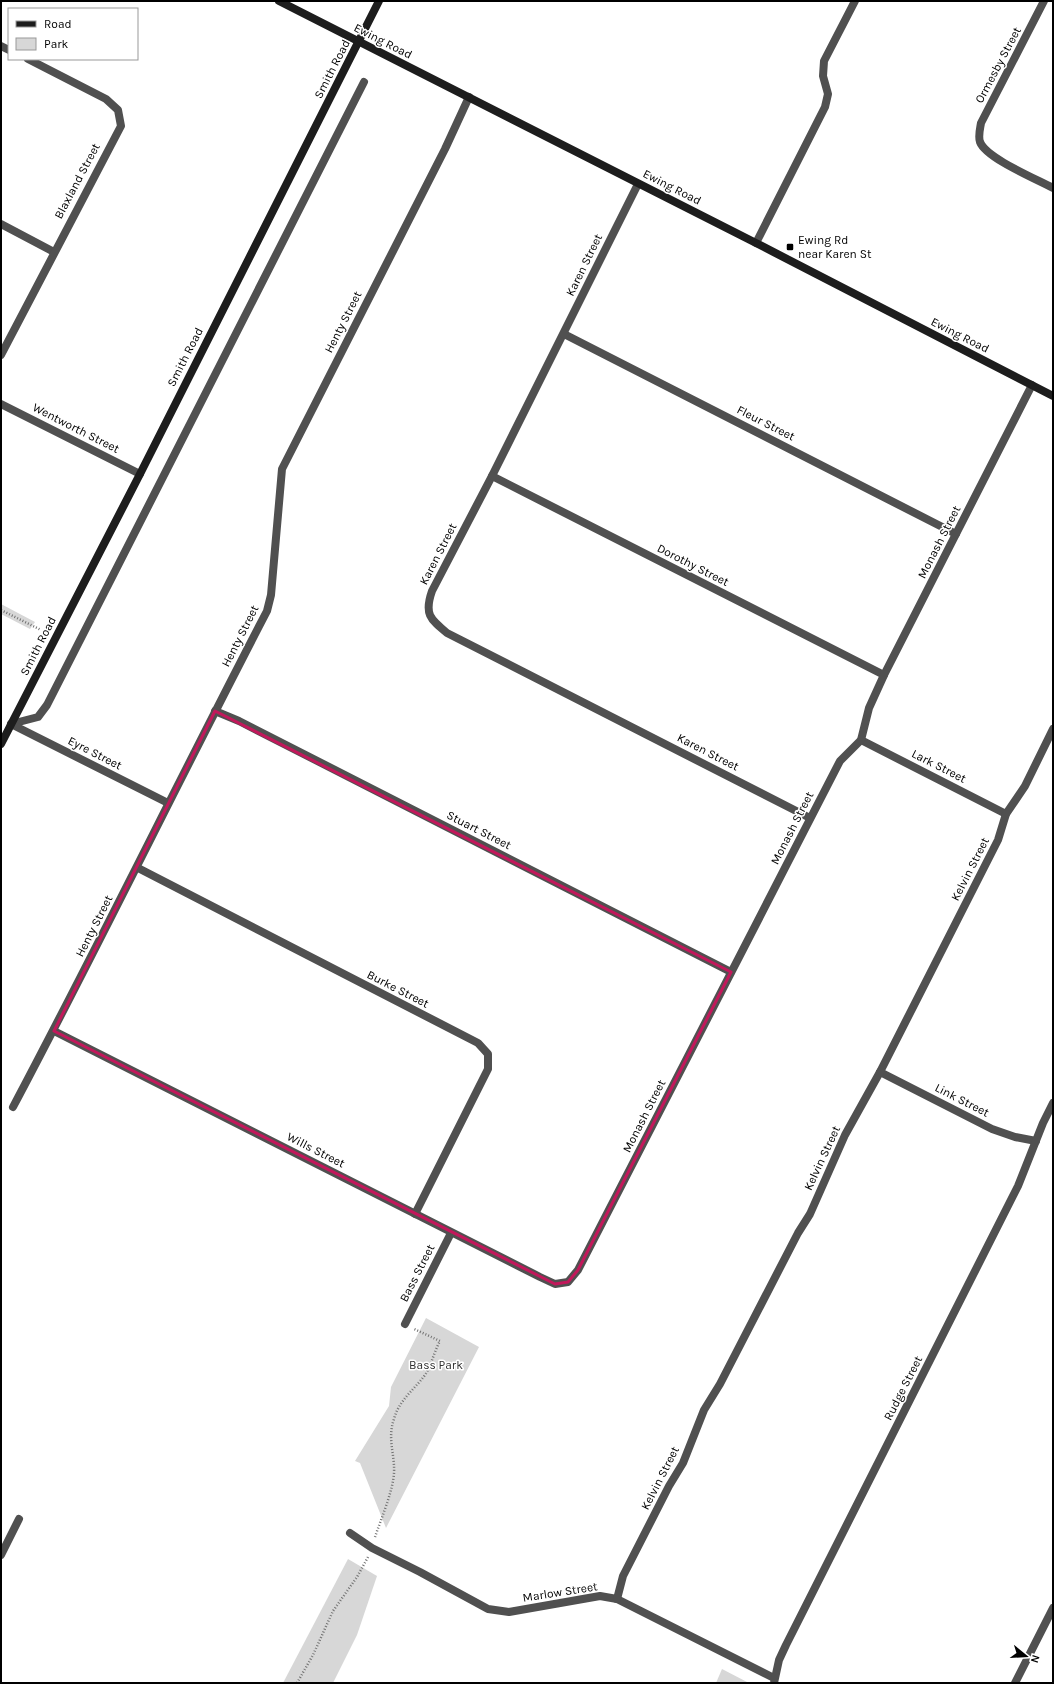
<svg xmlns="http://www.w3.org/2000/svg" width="1054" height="1684" font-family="Karla,sans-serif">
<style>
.green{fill:#d7d7d7}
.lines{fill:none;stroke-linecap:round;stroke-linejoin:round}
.path{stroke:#727272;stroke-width:2.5;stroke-dasharray:1 2;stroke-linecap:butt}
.lane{stroke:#505050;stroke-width:8}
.street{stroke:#505050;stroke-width:8}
.secondary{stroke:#1d1d1d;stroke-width:8}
.marked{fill:none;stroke:#c2185b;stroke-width:3;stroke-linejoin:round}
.poi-dot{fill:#000;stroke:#fff;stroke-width:1.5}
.labels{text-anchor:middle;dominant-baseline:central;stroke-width:3;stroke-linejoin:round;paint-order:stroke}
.street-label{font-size:12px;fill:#000;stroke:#fff}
.poi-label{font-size:12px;fill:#000;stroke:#fff;text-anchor:start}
.park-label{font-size:12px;fill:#2e2e2e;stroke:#fff}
</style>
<rect width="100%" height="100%" fill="#fff"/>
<!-- green -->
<g class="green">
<polygon points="1,604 35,622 30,629 1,614"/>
<polygon points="426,1318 479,1347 386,1528 360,1463 355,1461 389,1406 391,1387"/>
<polygon points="348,1559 377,1576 357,1635 333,1683 283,1683"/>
<polygon points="722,1669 749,1683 716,1683"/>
</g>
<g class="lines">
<!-- path -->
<g class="path">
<polyline points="1,610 41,630"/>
<path d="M 375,1537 C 381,1519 393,1491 394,1473 C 395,1454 387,1439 394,1419 C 399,1400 414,1390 425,1375 C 431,1366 434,1352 440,1341 L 414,1329"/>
<polyline points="297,1683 313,1655 333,1611 357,1577 368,1557"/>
</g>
<!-- lane -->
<g class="lane">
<polyline points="756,243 825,107 828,94 823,76 824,61 855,1"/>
<polyline points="1,1555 19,1519"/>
</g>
<!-- street -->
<g class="street">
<path d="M 1044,1 L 981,123 C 980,129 978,136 980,142 C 986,158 1036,179 1053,188"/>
<polyline points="1,46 9,50"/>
<path d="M 638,184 L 492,476 L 432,591 C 424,614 430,619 447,633 L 810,818"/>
<polyline points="1,224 54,252"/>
<polyline points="564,334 956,534"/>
<polyline points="1,355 121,126 118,110 106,99 28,59"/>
<polyline points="1,404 140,474"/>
<polyline points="492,476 884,675"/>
<polyline points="215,711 239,721 731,972"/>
<polyline points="11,724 38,717 47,705 364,82"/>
<polyline points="11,724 168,803"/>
<polyline points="861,740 1006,814"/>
<polyline points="138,868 478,1043 488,1054 488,1069 415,1214"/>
<polyline points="54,1031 540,1277 555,1284 568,1282 578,1270 840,761 861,740 869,708 884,675 1032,385"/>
<polyline points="880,1072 992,1129 1015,1137 1036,1141"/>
<path d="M 13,1107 C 100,943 181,776 267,611 L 271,595 L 282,469 L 445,149 L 469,97"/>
<polyline points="405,1324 451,1233"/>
<polyline points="350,1533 372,1548 420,1572 488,1609 509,1612 600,1596 617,1599 774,1678"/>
<polyline points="617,1599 623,1576 669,1486 683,1463 704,1410 720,1384 798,1233 810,1214 845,1135 880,1072 998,840 1006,814 1025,786 1053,729"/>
<polyline points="774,1683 779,1660 786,1645 1018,1186 1043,1123 1053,1103"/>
<polyline points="1015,1683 1053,1608"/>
</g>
<!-- secondary -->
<g class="secondary">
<polyline points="279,1 756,243 1053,396"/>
<polyline points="1,744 140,474 379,1"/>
</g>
</g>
<!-- marked area -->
<path class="marked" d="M 215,711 L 731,972 L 578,1270 L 568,1282 L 555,1284 L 54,1031 Z"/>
<!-- markers -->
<rect class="poi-dot" x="786" y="243" width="8" height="8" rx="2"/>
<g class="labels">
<!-- street labels -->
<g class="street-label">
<text transform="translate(383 41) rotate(27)">Ewing Road</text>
<text transform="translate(998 65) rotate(-62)">Ormesby Street</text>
<text transform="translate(332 69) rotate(-63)">Smith Road</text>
<text transform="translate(77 181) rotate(-62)">Blaxland Street</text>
<text transform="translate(672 187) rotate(27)">Ewing Road</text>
<text transform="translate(584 265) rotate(-64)">Karen Street</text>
<text transform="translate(343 322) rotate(-63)">Henty Street</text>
<text transform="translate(960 335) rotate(27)">Ewing Road</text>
<text transform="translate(185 357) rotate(-63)">Smith Road</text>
<text transform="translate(766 423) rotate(27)">Fleur Street</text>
<text transform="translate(76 428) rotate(27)">Wentworth Street</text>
<text transform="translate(939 542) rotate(-63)">Monash Street</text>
<text transform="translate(438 554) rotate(-63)">Karen Street</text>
<text transform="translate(693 565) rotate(27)">Dorothy Street</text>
<text transform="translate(240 636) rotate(-63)">Henty Street</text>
<text transform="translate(38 646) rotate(-63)">Smith Road</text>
<text transform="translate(708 752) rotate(27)">Karen Street</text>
<text transform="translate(95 753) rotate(27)">Eyre Street</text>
<text transform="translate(939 766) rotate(27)">Lark Street</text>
<text transform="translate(792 828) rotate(-63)">Monash Street</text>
<text transform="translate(479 830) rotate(27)">Stuart Street</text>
<text transform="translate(970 869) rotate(-63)">Kelvin Street</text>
<text transform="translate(94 926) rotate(-63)">Henty Street</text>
<text transform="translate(398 989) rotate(27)">Burke Street</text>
<text transform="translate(962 1100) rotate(27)">Link Street</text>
<text transform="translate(644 1116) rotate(-63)">Monash Street</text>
<text transform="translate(316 1150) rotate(27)">Wills Street</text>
<text transform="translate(822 1158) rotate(-65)">Kelvin Street</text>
<text transform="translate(417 1273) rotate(-63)">Bass Street</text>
<text transform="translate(903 1388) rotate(-63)">Rudge Street</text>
<text transform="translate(660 1478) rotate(-63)">Kelvin Street</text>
<text transform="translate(560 1592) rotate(-9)">Marlow Street</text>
</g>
<!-- poi labels -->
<g class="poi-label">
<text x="798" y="240">Ewing Rd<tspan x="798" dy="14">near Karen St</tspan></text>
</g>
<!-- park labels -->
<g class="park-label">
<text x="436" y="1365">Bass Park</text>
</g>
</g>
<!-- border -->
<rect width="1054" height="1684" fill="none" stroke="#000000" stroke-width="4"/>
<!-- legend -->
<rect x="8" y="8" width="130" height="52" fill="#ffffff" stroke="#999999"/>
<rect x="16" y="21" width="20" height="6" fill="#1d1d1d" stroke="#999999"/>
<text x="44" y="28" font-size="12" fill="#000000">Road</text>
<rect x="16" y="38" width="20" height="12" fill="#d7d7d7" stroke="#999999"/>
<text x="44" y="48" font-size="12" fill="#000000">Park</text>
<!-- north arrow -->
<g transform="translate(1026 1656) rotate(108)" stroke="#ffffff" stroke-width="3" paint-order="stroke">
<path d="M0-3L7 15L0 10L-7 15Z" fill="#000000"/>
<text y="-6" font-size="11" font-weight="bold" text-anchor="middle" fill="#000000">N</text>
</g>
</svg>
